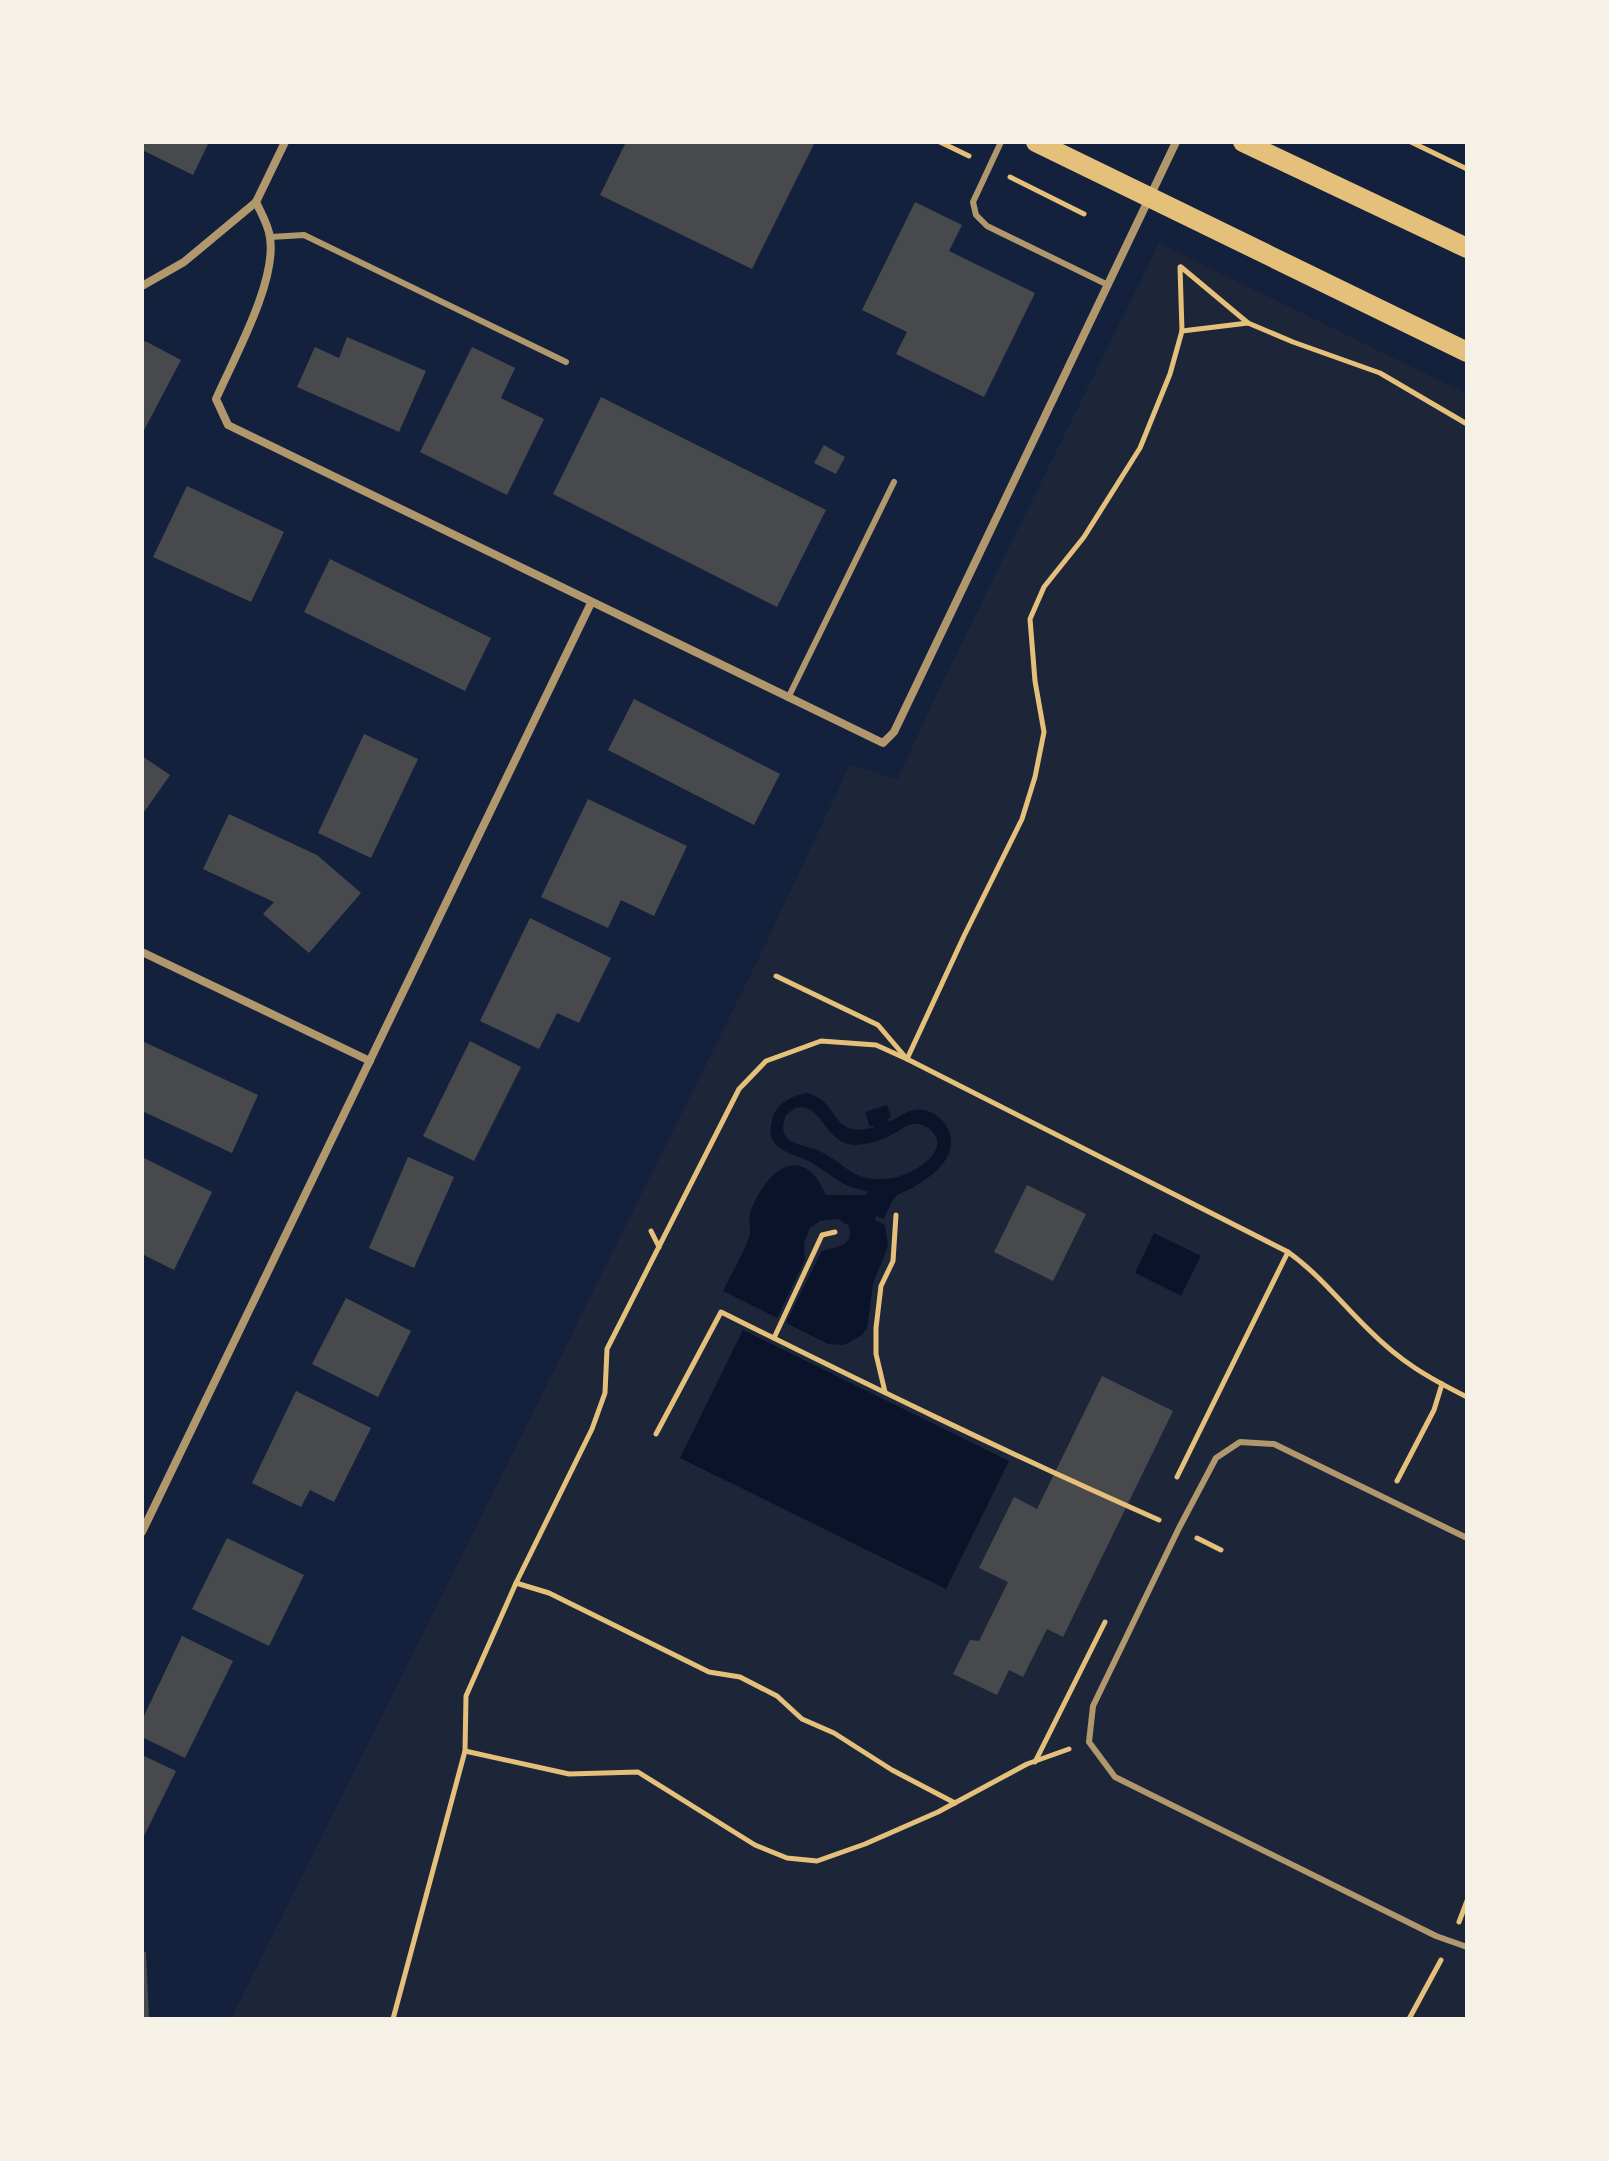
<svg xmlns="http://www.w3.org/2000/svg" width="1609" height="2161" font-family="'Times New Roman',serif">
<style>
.green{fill:#1d2539}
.water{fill:#0b132b;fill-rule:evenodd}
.building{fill:#48494c}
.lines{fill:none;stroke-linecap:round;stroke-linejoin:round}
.path{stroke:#e5c07b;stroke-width:5}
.service{stroke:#b1986c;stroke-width:6}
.minor{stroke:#b1986c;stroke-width:8}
.primary{stroke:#e5c07b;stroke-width:20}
</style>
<rect width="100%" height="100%" fill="#14213d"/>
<!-- green -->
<polygon class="green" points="1159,243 1467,394 1467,2019 231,2019 758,960 850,764 897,780 940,687"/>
<!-- water -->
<g class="water">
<path d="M 807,1093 C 842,1102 829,1140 875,1127 L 874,1125 L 870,1127 L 865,1112 L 887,1105 L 891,1117 L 888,1119 L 889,1122 C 903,1115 914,1105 930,1112 C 940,1116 948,1125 950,1135 C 956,1160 931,1177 912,1188 C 907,1191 899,1193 896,1196 C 891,1202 887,1212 884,1219 L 876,1216 L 875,1220 L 885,1225 L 888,1246 L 873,1284 L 867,1328 L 862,1335 L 844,1345 L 828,1344 L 786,1323 L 821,1252 C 837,1245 856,1248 848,1224 L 845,1224 L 839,1219 L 820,1221 L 810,1228 L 804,1243 L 805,1260 L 777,1318 L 723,1291 C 731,1274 741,1258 748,1240 C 753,1230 747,1220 751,1210 C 767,1169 803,1141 826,1195 L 865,1195 L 868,1192 C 860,1189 851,1188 844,1184 C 833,1178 823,1169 812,1163 C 792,1152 761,1151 773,1117 C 778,1102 792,1096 807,1093 ZM 802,1107 C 824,1110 825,1142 854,1145 C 864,1145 880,1141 889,1136 C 901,1131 908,1121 922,1125 C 928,1127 933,1131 936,1137 C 944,1156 912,1173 898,1177 C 890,1179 882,1179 874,1179 C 850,1178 836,1156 814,1149 C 795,1143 776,1142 786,1115 L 795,1108 Z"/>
<polygon points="1154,1233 1201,1256 1181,1296 1135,1273"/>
<polygon points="743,1330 1009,1461 946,1589 680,1458"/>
</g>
<!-- building -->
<g class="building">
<polygon points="142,142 209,142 193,175 142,150"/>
<polygon points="626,142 810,142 814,144 752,269 600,195"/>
<polygon points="915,202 962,225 949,251 1035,293 984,397 896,354 907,332 862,310"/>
<polygon points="347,337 426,371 399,432 297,387 315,347 339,358"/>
<polygon points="145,341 181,360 142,434 142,345"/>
<polygon points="472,347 515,368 501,398 544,419 507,495 420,452"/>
<polygon points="601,397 826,510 777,607 553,494"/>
<polygon points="824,445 845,457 836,474 814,463"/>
<polygon points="187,486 284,532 251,602 153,557"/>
<polygon points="330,559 491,638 465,691 304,612"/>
<polygon points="634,699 780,774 754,825 608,750"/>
<polygon points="364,734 418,759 371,858 318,833"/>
<polygon points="142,756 170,775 142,815"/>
<polygon points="588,799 687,846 654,916 621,900 608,928 541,897"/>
<polygon points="229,814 317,855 361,893 309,953 263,914 274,902 203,869"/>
<polygon points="530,918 611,958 579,1023 557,1013 539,1049 480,1021"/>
<polygon points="142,1041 258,1095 232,1153 142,1111"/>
<polygon points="470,1041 521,1067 474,1161 423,1136"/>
<polygon points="142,1157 212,1192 174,1270 142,1254"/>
<polygon points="408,1157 454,1177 414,1268 369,1248"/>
<polygon points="1027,1185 1086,1214 1053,1281 994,1252"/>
<polygon points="346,1298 411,1331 378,1397 312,1364"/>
<polygon points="1102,1376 1173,1411 1063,1637 1047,1629 1023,1677 1009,1670 997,1695 953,1674 970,1640 979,1641 1008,1582 979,1568 1014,1497 1037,1509"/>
<polygon points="296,1391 371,1428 334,1502 310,1490 301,1507 252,1483"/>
<polygon points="227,1538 304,1575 269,1646 192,1609"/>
<polygon points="182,1636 233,1661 185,1758 142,1737 142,1720"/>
<polygon points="142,1755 176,1771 142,1840"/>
<polygon points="142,1952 146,1952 149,2019 142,2019"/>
</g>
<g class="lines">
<!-- path -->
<g class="path">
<polyline points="940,142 969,156"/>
<polyline points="1411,142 1467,169"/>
<polyline points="1010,177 1084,214"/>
<polyline points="1181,267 1248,323 1293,342 1380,373 1467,424"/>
<polyline points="1182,331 1248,323"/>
<path d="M 776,976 L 878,1025 L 907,1059 L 1288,1252 C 1319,1274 1342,1304 1369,1330 C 1401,1362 1427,1377 1467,1397"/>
<polyline points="651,1231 659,1247"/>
<polyline points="774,1338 822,1235 835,1232"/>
<polyline points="885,1392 876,1354 876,1328 881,1286 893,1261 896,1215"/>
<path d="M 656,1434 L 721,1312 C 866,1384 1011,1455 1159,1520"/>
<polyline points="1177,1477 1288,1252"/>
<polyline points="1397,1481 1434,1410 1442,1384"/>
<polyline points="1197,1538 1221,1550"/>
<polyline points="516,1583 549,1593 709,1672 740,1677 777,1696 802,1719 834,1733 892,1770 955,1803"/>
<polyline points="465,1751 569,1774 638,1772 755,1845 787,1858 817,1861 865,1844 938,1812 1027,1764 1069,1749"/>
<polyline points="1035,1762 1105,1622"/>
<polyline points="1459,1922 1467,1901"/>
<polyline points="393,2019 465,1751 466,1696 516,1583 592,1429 605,1393 607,1349 739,1089 766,1061 821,1041 876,1045 907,1059 964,936 1022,819 1035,777 1044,732 1035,681 1030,619 1044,587 1084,537 1140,448 1170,374 1182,331 1180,267"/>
<polyline points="1409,2019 1441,1960"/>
</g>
<!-- service -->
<g class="service">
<polyline points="1001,142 973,202 976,215 987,226 1106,284"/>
<polyline points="270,237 304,235 566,362"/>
<polyline points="788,698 894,482"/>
<polyline points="1467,1538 1274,1444 1240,1442 1216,1458 1179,1528 1093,1706 1089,1742 1115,1777 1436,1936 1467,1947"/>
</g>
<!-- minor -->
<g class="minor">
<path d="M 256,202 C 261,213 269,226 270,238 C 277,281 234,358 216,399 L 228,425 L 883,743 L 894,732 L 1176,142"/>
<polyline points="142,286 184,262 256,202 285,142"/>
<polyline points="142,952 370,1061"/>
<polyline points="142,1532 591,603"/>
</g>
<!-- primary -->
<g class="primary">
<polyline points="1036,142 1467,352"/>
<polyline points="1243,142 1467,248"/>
</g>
</g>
<!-- border -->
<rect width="1609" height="2161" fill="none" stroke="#f6f1e7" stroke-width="288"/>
</svg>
